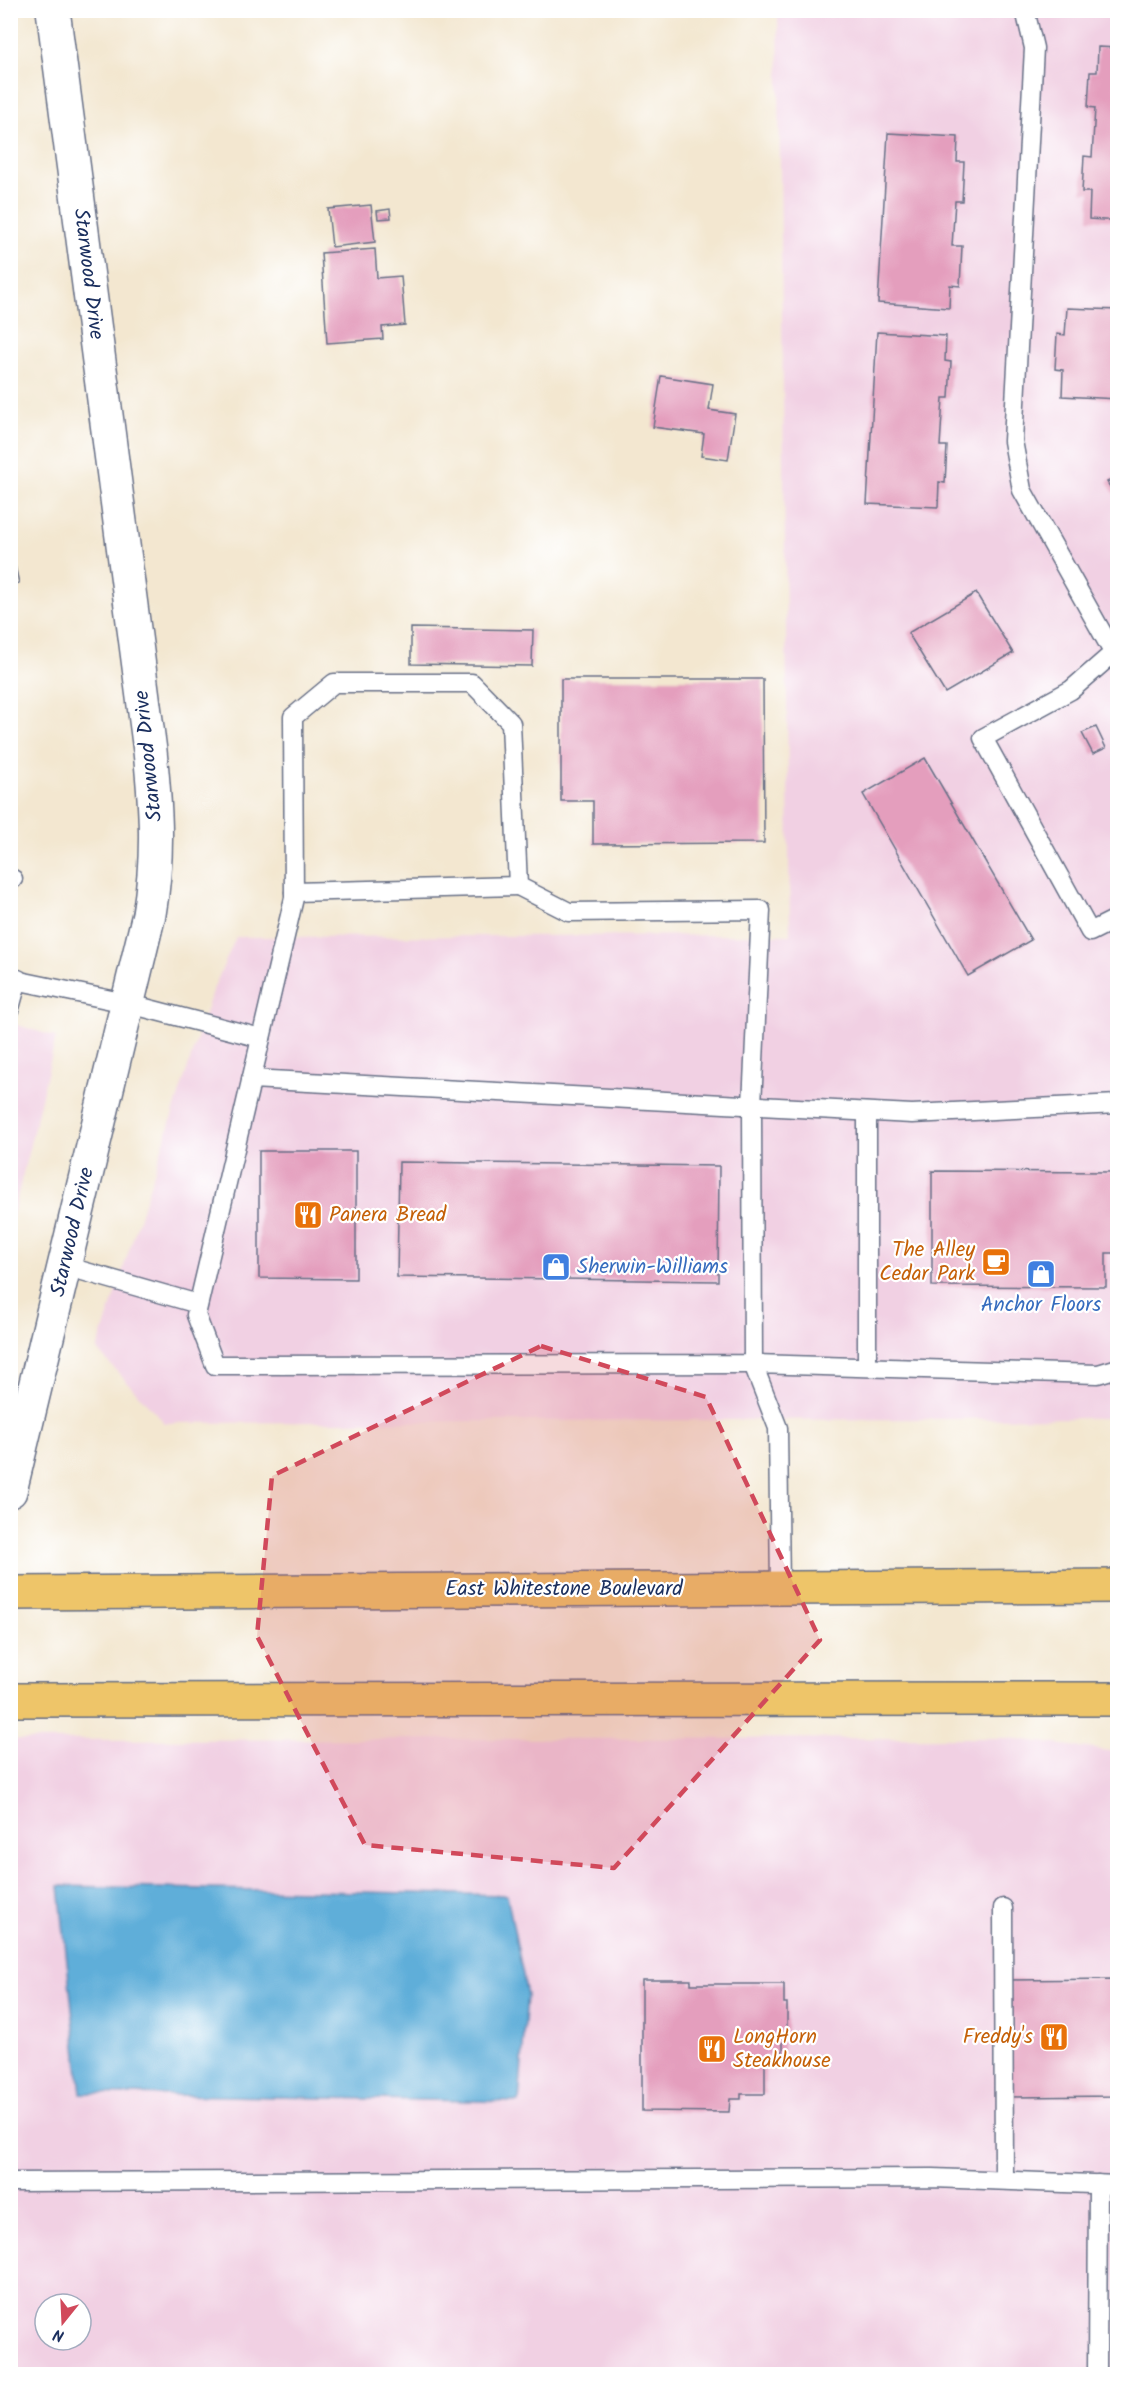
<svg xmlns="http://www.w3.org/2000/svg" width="1128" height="2385" font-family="Kalam,sans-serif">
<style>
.built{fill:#f1d0e3;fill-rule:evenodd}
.water{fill:#5faed9;stroke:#3d6e9c;stroke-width:1.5}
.building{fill:#e49ebd}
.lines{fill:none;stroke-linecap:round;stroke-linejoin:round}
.service-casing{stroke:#676f86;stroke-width:21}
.minor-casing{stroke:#676f86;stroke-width:36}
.primary-casing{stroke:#676f86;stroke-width:36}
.service{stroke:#fff;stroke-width:18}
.minor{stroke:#fff;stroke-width:33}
.primary{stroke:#eec569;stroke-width:33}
.marked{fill:#d1495b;fill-opacity:0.2;stroke:#d1495b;stroke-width:4.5;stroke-dasharray:12 8;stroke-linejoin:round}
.labels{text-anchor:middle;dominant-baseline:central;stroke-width:4.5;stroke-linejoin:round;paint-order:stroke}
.street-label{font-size:21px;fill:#1b2f5e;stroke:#fff}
.food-label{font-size:21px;fill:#c56008;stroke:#fff;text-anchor:start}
.shop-label{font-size:21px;fill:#366cbe;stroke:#fff;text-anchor:start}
</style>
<rect width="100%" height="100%" fill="#fff"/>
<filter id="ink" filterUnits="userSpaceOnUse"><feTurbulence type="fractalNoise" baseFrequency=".0167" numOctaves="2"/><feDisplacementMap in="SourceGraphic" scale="12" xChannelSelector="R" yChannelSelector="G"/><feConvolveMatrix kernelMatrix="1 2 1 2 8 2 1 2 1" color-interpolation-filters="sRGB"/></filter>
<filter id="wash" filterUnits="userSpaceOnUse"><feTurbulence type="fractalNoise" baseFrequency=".008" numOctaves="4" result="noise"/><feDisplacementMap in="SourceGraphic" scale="24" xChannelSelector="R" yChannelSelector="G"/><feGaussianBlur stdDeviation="1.35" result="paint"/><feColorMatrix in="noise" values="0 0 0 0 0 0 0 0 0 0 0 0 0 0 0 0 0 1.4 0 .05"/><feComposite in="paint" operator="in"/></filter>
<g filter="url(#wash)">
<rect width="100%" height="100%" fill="#f3e7d0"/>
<!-- built -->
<g class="built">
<polygon points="778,11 1117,11 1117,1418 165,1423 97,1350 212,992 236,937 790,935"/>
<polygon points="11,1023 56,1037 11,1223 10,1023"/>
<path d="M 1010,1738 L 1117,1752 L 1117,2374 L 11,2374 L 10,1740 ZM 45,2304 L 81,2304 L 81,2340 L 45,2340 Z"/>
</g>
<!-- water -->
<polygon class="water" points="59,1886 507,1895 527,1995 519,2102 81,2093"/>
<g id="blocks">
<!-- building -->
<g class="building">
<polygon points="1098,47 1118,48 1118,221 1089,219 1090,192 1082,192 1084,156 1092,157 1095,108 1088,107 1090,72 1097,72"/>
<polygon points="888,133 958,137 957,162 964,162 962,201 955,201 952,246 962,246 960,286 950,285 949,308 878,303"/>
<polygon points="371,205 375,242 332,247 328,209"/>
<polygon points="390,209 391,218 378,219 377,211"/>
<polygon points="375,249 377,278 401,276 405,325 382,327 383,339 327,343 321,253"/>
<polygon points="1067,308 1118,310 1118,399 1062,396 1063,370 1055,369 1057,334 1065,335"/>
<polygon points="877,332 946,336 945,361 951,362 949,398 943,398 940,446 947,446 945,483 939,482 938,507 867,504"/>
<polygon points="661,376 713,384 709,410 735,414 728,460 701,456 704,434 653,427"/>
<polygon points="1118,476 1118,500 1107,482"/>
<polygon points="10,543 19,583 10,585"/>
<polygon points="976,593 1013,653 945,693 908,633"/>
<polygon points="10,601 17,629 10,630"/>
<polygon points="411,628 533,630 532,666 411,664"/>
<polygon points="561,679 763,679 764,843 593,844 593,801 561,801"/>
<polygon points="1096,727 1106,748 1093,754 1082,733"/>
<polygon points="925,758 1031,940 968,976 863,794"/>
<polygon points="259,1151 356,1151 356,1279 259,1278"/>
<polygon points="399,1162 719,1166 718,1281 397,1277"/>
<polygon points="932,1171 1118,1172 1118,1253 1106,1253 1106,1287 932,1286"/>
<polygon points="1118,1979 1118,2096 1010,2097 1010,1980"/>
<polygon points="642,1980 691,1980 691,1984 784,1984 784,2003 787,2003 787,2042 783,2042 783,2055 765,2055 765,2094 741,2094 741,2099 730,2099 729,2112 642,2111"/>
</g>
</g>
</g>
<g filter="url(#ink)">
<use href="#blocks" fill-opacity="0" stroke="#676f86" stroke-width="1.5"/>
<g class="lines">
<!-- service casing -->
<g class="service-casing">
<g id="service">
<polyline points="1025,10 1034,48 1013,441 1022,490 1118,661"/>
<polyline points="1118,649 1071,690 983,738 1090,932 1118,918"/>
<polygon points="334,683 472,683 511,723 518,886 569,912 761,910 752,1105 753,1364 215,1365 196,1315 294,898 293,717"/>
<polyline points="10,879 13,879"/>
<polyline points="294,892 518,886"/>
<polyline points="10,979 126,1003 261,1038"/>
<polyline points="10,1008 18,979"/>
<polyline points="251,1079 912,1114 1118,1104"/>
<polyline points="867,1112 867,1366"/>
<polyline points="65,1266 198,1304"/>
<polyline points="780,1588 778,1428 753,1364 1098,1374 1118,1368"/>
<polyline points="1003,1908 1004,2180"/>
<polyline points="10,2182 933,2178 1118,2185"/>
<polyline points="1097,2374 1098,2184"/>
</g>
</g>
<!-- minor casing -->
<g class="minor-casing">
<path id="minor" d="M 10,1491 L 149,914 C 159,855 156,810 150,751 L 53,10"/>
</g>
<!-- primary casing -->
<g class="primary-casing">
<g id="primary">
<polyline points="10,1593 1118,1586"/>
<polyline points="10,1700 1118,1699"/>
</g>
</g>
<!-- service -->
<use href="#service" class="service"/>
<!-- minor -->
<use href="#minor" class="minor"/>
<!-- primary -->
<use href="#primary" class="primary"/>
</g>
</g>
<!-- marked area -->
<path class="marked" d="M 541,1346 L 706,1397 L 820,1640 L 614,1868 L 365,1845 L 257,1636 L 272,1476 Z"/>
<!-- icons -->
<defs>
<g id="restaurant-square" transform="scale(1.5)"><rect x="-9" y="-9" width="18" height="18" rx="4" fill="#e8710a" stroke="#fff"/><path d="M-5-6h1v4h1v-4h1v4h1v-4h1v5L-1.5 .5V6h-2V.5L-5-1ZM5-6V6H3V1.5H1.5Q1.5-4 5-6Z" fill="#fff"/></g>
<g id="cafe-square" transform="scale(1.5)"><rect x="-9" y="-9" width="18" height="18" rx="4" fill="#e8710a" stroke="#fff"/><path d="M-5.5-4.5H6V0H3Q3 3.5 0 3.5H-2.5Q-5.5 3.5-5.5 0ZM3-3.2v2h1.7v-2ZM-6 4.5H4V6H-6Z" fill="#fff"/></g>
<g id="shop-square" transform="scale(1.5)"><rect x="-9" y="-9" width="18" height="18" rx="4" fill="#3f7fe0" stroke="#fff"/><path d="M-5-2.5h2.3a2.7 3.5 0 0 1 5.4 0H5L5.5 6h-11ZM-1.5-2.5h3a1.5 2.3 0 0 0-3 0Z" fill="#fff"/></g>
</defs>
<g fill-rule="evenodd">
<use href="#restaurant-square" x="308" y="1215"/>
<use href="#cafe-square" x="996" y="1262"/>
<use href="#shop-square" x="556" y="1267"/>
<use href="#shop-square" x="1041" y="1274"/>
<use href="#restaurant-square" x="1054" y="2037"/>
<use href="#restaurant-square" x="712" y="2049"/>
</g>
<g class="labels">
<!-- street labels -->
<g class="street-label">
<text transform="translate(88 274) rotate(83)">Starwood Drive</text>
<text transform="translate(149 756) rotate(-96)">Starwood Drive</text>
<text transform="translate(73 1232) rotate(-77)">Starwood Drive</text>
<text x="564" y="1589">East Whitestone Boulevard</text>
</g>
<!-- food labels -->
<g class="food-label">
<text x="329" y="1215">Panera Bread</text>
<text x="975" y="1250" text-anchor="end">The Alley<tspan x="975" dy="24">Cedar Park</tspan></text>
<text x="733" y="2037">LongHorn<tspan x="733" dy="24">Steakhouse</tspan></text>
<text x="1033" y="2037" text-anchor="end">Freddy's</text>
</g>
<!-- shop labels -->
<g class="shop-label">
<text x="577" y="1267">Sherwin-Williams</text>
<text x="1041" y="1305" text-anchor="middle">Anchor Floors</text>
</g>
</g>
<!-- margin -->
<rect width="1128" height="2385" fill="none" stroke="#fff" stroke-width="36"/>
<!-- north arrow -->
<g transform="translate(63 2322) rotate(198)"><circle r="28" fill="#ffffff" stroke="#a4acbf" stroke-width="1.5"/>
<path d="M0-4.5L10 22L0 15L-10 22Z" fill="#d1495b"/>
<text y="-9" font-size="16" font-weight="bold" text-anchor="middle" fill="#1b2f5e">N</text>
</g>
</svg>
